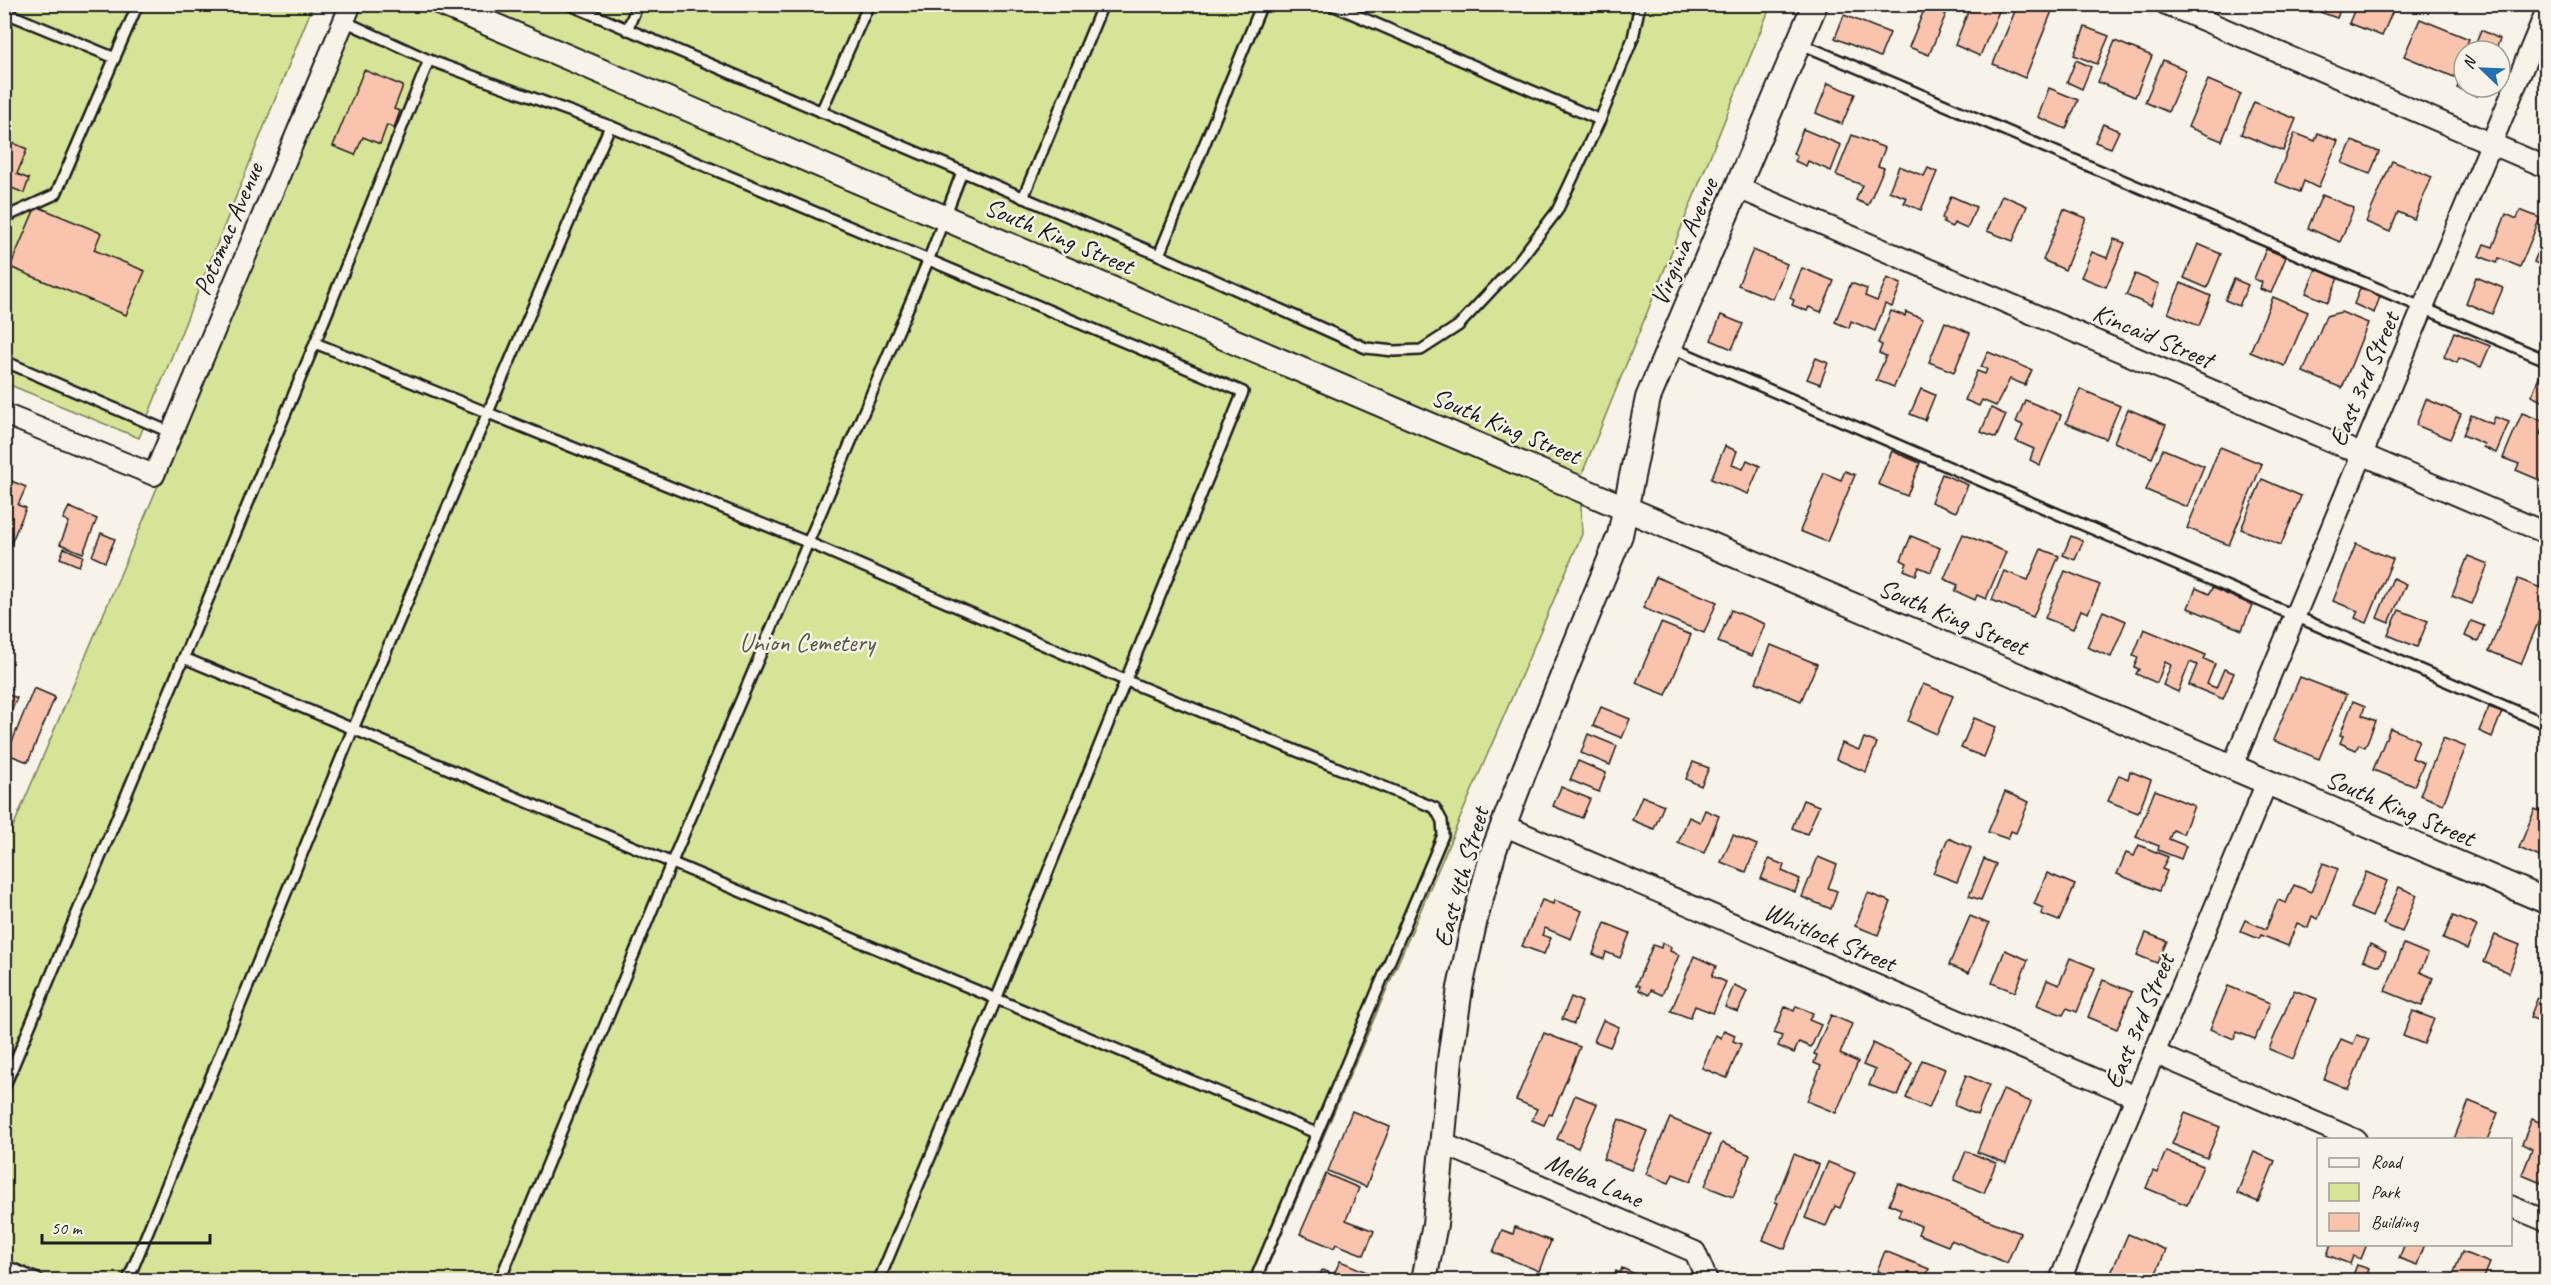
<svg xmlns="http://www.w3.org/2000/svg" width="2551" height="1285" font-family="Caveat,sans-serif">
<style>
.green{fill:#d7e396;stroke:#7a8059;stroke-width:1.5}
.building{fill:#fac3ad;stroke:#1c1c1c;stroke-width:1.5}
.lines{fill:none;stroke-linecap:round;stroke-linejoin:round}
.service-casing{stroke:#1c1c1c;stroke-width:14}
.minor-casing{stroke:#1c1c1c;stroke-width:24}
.tertiary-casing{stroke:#1c1c1c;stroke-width:28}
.service{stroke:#f7f3e8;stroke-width:9}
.minor{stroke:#f7f3e8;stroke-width:20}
.tertiary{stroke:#f7f3e8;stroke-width:24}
.labels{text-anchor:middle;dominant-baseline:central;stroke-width:5;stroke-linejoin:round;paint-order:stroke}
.street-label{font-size:26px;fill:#1c1c1c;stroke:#f7f3e8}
.park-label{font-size:26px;fill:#545841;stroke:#f7f3e8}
</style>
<rect width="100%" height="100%" fill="#f7f3e8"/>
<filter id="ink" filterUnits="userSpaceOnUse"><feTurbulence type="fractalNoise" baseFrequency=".0167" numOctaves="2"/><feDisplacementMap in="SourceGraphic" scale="12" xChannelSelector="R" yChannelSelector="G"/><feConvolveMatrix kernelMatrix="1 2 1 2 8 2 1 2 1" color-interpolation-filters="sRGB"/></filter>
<g filter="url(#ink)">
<!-- green -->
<g class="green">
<polygon points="4,5 313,5 139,438 5,383"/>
<polygon points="362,5 1771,5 1580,479 1582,534 1262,1280 5,1280 5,846"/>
</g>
<!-- building -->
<g class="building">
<polygon points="1971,4 2002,4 1980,56 1955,45"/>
<polygon points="2018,4 2038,4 2052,11 2025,78 1993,64"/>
<polygon points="2316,4 2342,4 2337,18 2320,12 2322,7"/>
<polygon points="2357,4 2386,4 2394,8 2382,36 2349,23"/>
<polygon points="1926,5 1946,14 1929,55 1909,47"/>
<polygon points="1844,15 1890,33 1880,57 1835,38"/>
<polygon points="2420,19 2469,39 2454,77 2404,56"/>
<polygon points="2085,27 2109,36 2097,64 2074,55"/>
<polygon points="2481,30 2500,39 2495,51 2472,51"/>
<polygon points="2115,41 2152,56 2135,97 2098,82"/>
<polygon points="2076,60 2091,67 2082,89 2067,82"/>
<polygon points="2163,60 2186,70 2168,112 2145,102"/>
<polygon points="364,70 403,86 394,109 400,111 394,128 387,125 380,144 363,137 355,155 333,146"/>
<polygon points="2464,70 2464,87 2480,87 2477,96 2457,88"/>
<polygon points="2208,80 2241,94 2222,141 2188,127"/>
<polygon points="1828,83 1855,94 1842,124 1816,113"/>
<polygon points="2049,88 2078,100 2066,129 2038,117"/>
<polygon points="2254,102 2296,119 2283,151 2241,134"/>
<polygon points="2103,124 2119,131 2111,148 2095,142"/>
<polygon points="1803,129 1841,145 1831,171 1808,161 1806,166 1795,161 1797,156 1793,154"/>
<polygon points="2295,133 2315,141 2318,133 2338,141 2318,188 2304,181 2300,192 2275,182"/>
<polygon points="1852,135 1885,148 1878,166 1884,168 1868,205 1856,200 1862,185 1836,175"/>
<polygon points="4,139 27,149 17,174 29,179 24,193 7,186 4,193"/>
<polygon points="2352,141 2379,152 2370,174 2342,163"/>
<polygon points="2392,161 2432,177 2414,219 2398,212 2390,232 2366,222"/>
<polygon points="1899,166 1924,176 1928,168 1937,172 1921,210 1904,203 1907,198 1889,191"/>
<polygon points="2002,195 2027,206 2013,241 1987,231"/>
<polygon points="2322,195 2354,208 2340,242 2308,228"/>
<polygon points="1951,196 1976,207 1967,229 1954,223 1952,227 1943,223 1944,220 1942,218"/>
<polygon points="36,206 101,233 94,250 145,271 126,315 10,267"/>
<polygon points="2064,209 2086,218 2065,270 2043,260"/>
<polygon points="2520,210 2540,218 2520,267 2499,258 2497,263 2479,256 2484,244 2493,247 2506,214 2517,219"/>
<polygon points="2546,231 2546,268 2534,262"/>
<polygon points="2114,239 2125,243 2106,287 2081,277 2092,252 2107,258"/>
<polygon points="2198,244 2221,254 2207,288 2184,278"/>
<polygon points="2266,249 2286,257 2271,293 2260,289 2262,282 2254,279"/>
<polygon points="1753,250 1787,264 1773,299 1738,285"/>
<polygon points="1802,268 1834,281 1821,312 1809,307 1807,311 1792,305 1794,300 1790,298"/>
<polygon points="2316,269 2338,278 2328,302 2306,293"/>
<polygon points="2135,274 2159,284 2151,306 2126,295"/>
<polygon points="2476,277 2503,288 2492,314 2466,303"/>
<polygon points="1887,278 1901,284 1892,307 1885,304 1875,331 1851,321 1849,328 1835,322 1851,283 1867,289 1865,296 1877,301"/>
<polygon points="2234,279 2248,285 2239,306 2225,300"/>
<polygon points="2181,283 2211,296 2199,326 2168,313"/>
<polygon points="2361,286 2381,294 2374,313 2354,304"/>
<polygon points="2273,297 2308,312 2285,366 2250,352"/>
<polygon points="1891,311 1905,316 1906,312 1923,319 1894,387 1876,380 1886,356 1879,353 1882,345 1878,343"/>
<polygon points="2341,312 2368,323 2342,388 2303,372 2326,316"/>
<polygon points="1721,315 1743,324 1732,349 1711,340"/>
<polygon points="1945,322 1970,333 1954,372 1929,362"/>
<polygon points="2454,332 2490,346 2481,367 2459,358 2457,363 2444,357"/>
<polygon points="1988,352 2032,370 2025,385 2010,379 1996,406 1982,400 1979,406 1965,400 1977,371 1985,374 1987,369 1981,367"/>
<polygon points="1816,358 1828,363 1820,384 1807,379"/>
<polygon points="2545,364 2546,364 2546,403 2531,396"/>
<polygon points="1921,389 1935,395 1925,420 1910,414"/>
<polygon points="2080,389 2120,406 2106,439 2066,423"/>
<polygon points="2426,399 2461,414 2450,439 2416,425"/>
<polygon points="2025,400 2061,415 2040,465 2030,460 2034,449 2016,441 2023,425 2016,422"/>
<polygon points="1991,408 2006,415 1996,438 1981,432"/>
<polygon points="2128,409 2166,425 2152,458 2114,442"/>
<polygon points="2522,413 2545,422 2540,434 2546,437 2546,475 2544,482 2516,470 2519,464 2503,458"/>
<polygon points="2471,415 2492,424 2495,417 2509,422 2496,453 2483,447 2484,444 2463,435"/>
<polygon points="1725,446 1737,451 1732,465 1743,469 1747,460 1760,466 1748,494 1711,479"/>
<polygon points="2220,447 2262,464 2229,545 2187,528"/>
<polygon points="2163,449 2204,466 2187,507 2146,490"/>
<polygon points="1892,451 1920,463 1907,496 1878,484"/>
<polygon points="1845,471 1855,475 1827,542 1800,531 1824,473 1841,480"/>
<polygon points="1942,474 1968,485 1956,512 1931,502"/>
<polygon points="4,478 26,487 18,505 26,508 4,560"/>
<polygon points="2262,479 2301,496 2281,545 2241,529"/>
<polygon points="69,507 97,519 83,553 60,544 69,522 63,519"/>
<polygon points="101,533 115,539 105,562 92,556"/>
<polygon points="1963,534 2006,552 1986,599 1977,595 1975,600 1955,591 1958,585 1944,579"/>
<polygon points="1911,536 1940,548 1931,572 1919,567 1916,575 1904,570 1907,563 1901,560"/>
<polygon points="2071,536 2083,541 2075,560 2063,555"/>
<polygon points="2356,544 2393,559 2367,623 2355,618 2358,611 2333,601"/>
<polygon points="64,548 83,556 79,566 60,558"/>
<polygon points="2041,549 2059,556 2033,617 1992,600 2004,571 2028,580"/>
<polygon points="2468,556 2488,564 2472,604 2452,596"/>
<polygon points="2065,571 2100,585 2088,613 2081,610 2073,629 2045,618"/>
<polygon points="1656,577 1717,602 1704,633 1643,608"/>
<polygon points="2393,578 2406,584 2389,623 2377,618"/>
<polygon points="2518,579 2546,590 2546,603 2521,664 2489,651"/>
<polygon points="2196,588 2209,594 2212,588 2252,605 2242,630 2188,608"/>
<polygon points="1731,610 1765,624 1752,656 1718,642"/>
<polygon points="2399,610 2428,621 2417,647 2388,635"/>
<polygon points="2103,611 2126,621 2111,657 2087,647"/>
<polygon points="2471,621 2484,626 2478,642 2465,636"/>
<polygon points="1661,623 1691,635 1666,695 1636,683"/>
<polygon points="2144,629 2206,655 2204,659 2215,664 2207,684 2216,688 2224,669 2234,673 2223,699 2189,685 2197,665 2190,662 2178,692 2163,685 2171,665 2165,662 2157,683 2136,674 2139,669 2134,667 2138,658 2133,656"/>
<polygon points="1771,645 1817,664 1801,701 1756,682"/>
<polygon points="2300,677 2346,695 2319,759 2273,740"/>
<polygon points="1923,684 1953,696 1937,734 1908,721"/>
<polygon points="34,688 55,697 28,762 7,754"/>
<polygon points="4,693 17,698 4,728"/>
<polygon points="2353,701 2365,706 2362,715 2376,721 2365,747 2359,744 2356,750 2340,743 2343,736 2340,735"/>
<polygon points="1601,707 1630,719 1622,738 1593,726"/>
<polygon points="2489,707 2502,712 2492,737 2479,731"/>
<polygon points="1974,718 1996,727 1984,757 1961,748"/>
<polygon points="2390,728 2419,740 2412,758 2424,763 2414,786 2373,770"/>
<polygon points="1588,734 1617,746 1610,765 1581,753"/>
<polygon points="1864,738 1877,743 1866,772 1836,759 1842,743 1859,750"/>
<polygon points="2443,738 2466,747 2443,804 2420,795"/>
<polygon points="1578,761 1606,773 1599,792 1570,780"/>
<polygon points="1693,762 1709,768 1701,786 1686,779"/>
<polygon points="2130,771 2151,780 2138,813 2108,801 2119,775 2128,779"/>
<polygon points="1561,787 1590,799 1582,818 1553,806"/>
<polygon points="2155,790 2194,806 2183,834 2173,830 2169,839 2186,846 2181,859 2158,850 2159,846 2136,837"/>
<polygon points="2005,792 2029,802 2016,833 2011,831 2008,839 1988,832"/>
<polygon points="1642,796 1664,805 1654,829 1632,820"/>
<polygon points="1803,800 1819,806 1807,834 1792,828"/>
<polygon points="2535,809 2546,814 2546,848 2542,858 2519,848"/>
<polygon points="1705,810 1719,816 1704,853 1678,843 1689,817 1700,822"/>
<polygon points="1733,835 1757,845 1746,872 1721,862"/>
<polygon points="1948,838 1971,848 1957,882 1933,873"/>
<polygon points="2139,845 2168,857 2162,869 2167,871 2159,891 2117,874 2126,853 2134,856"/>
<polygon points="1818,857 1837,865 1828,888 1837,891 1831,909 1802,897"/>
<polygon points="1769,859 1784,865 1782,871 1800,879 1795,892 1761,879"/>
<polygon points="1984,859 1996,864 1981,900 1969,896"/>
<polygon points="2323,863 2338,869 2318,919 2312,916 2308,928 2297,923 2288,946 2261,935 2259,939 2240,931 2245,920 2266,929 2278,900 2286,903 2294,885 2311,892"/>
<polygon points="2366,872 2387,881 2372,917 2351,908"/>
<polygon points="2047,873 2075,885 2059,921 2041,914 2043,908 2034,904"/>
<polygon points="2399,887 2417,895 2402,932 2383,924"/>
<polygon points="1868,893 1891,902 1878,935 1855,926"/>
<polygon points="1542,900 1553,904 1554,900 1582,911 1571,939 1545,928 1542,935 1551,938 1544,954 1522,946"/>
<polygon points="1970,916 1989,924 1969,973 1949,965"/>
<polygon points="2453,916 2477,926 2467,949 2443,939"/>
<polygon points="1605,923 1630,933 1620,958 1606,952 1604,959 1593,954"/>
<polygon points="2146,933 2167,941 2157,963 2137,955"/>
<polygon points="2495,935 2520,945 2509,973 2484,962"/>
<polygon points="1662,943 1671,947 1670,951 1679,955 1662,995 1651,990 1649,995 1639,990 1640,986 1636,985 1653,945 1661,948"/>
<polygon points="2370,944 2386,952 2380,966 2363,960"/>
<polygon points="2404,944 2428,954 2420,972 2433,978 2422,1006 2385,991"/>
<polygon points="2005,950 2028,960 2015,992 1992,983"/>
<polygon points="1694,956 1716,966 1712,976 1726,982 1713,1013 1695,1006 1690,1018 1671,1011"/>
<polygon points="2070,958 2095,968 2077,1012 2067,1008 2063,1015 2037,1005 2047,980 2059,985"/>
<polygon points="2546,974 2546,996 2539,993"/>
<polygon points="2103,980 2132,992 2117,1029 2088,1017"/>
<polygon points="1734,985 1747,991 1738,1012 1725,1007"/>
<polygon points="2228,986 2270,1003 2255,1039 2237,1032 2234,1039 2210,1029"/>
<polygon points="2294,990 2317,999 2293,1059 2269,1049"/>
<polygon points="1571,997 1582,1002 1574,1024 1562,1019"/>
<polygon points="2538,997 2546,1001 2539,1021 2530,1017"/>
<polygon points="1796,1006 1813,1013 1809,1020 1821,1025 1811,1047 1799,1042 1794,1053 1778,1046 1782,1036 1774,1033 1785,1007 1794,1011"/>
<polygon points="2413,1011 2434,1019 2424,1044 2403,1036"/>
<polygon points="1831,1015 1852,1024 1840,1054 1858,1062 1836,1113 1807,1101 1821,1066 1814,1063 1817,1055 1814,1054"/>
<polygon points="1603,1020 1619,1027 1610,1047 1594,1041"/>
<polygon points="1724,1030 1735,1035 1733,1041 1741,1044 1727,1078 1702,1068 1716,1035 1721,1038"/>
<polygon points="1544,1033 1580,1047 1552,1115 1549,1114 1544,1125 1532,1120 1537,1109 1516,1100"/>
<polygon points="2357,1035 2369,1039 2348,1089 2324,1079 2341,1039 2353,1044"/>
<polygon points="1873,1043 1912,1062 1898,1096 1869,1085 1875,1070 1863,1065"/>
<polygon points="1922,1060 1945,1069 1929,1108 1906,1098"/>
<polygon points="1966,1075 1989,1085 1977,1115 1954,1105"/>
<polygon points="2003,1090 2031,1102 2006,1163 1977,1152"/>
<polygon points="1575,1095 1597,1104 1578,1148 1557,1139"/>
<polygon points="2469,1101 2498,1113 2487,1140 2454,1139"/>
<polygon points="1352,1111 1390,1127 1366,1187 1328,1171"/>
<polygon points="2185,1113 2220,1127 2207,1158 2172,1144"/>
<polygon points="1670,1118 1710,1135 1691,1181 1673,1174 1669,1183 1646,1174"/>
<polygon points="1619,1119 1647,1131 1631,1170 1603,1159"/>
<polygon points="2532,1119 2546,1125 2546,1169 2541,1183 2522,1175 2532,1149 2522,1144"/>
<polygon points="1722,1143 1750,1155 1733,1197 1705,1186"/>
<polygon points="1966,1151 1996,1163 1984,1193 1954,1180"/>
<polygon points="2166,1151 2203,1166 2187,1205 2146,1188 2153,1171 2157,1173"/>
<polygon points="2254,1152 2275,1161 2258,1202 2237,1193"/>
<polygon points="1794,1154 1819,1165 1785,1249 1763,1240 1778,1203 1775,1202"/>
<polygon points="1828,1162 1855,1173 1840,1208 1835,1206 1826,1226 1805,1218"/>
<polygon points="1326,1174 1359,1188 1346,1220 1374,1231 1364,1255 1336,1244 1334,1248 1300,1234"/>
<polygon points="1898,1183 2020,1233 2007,1263 1951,1240 1948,1246 1918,1234 1921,1226 1898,1216 1901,1209 1889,1204"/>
<polygon points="1515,1227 1551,1241 1539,1271 1493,1252 1502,1230 1513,1234"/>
<polygon points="2128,1234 2166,1250 2153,1280 2108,1280"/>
<polygon points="2331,1244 2367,1244 2361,1259 2353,1256 2350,1264 2327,1255"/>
<polygon points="2400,1244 2425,1244 2417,1265 2399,1258 2404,1246"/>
<polygon points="1885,1251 1929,1269 1924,1280 1900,1280 1877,1271"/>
<polygon points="2462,1252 2490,1263 2483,1280 2451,1280"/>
<polygon points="1340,1261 1379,1277 1377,1280 1318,1280 1322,1270 1334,1274"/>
<polygon points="2357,1265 2369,1269 2365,1280 2351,1280"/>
<polygon points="1622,1268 1635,1274 1634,1277 1642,1280 1612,1280 1616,1271 1620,1273"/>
<polygon points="2540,1269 2546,1271 2546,1280 2535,1280"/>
</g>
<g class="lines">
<!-- service casing -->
<g class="service-casing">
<g id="service">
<polyline points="568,4 1159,255 1366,348 1394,351 1421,350 1458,326 1517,263 1557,211 1600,120 1633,38 1640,4"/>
<polyline points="1330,4 1600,120"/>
<polyline points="4,12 115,58"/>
<polyline points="344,21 429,60 610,126 1243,392 997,997 879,1280"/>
<polyline points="627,30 638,4"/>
<polyline points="1799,43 2546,360"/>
<polyline points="821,112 869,4"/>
<polyline points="1023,198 1103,4"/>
<polyline points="4,222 10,215 56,194 138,4"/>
<polyline points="1159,255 1262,4"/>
<polyline points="315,343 807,542 1127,681 1435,808 1442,821 1443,835 1255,1280"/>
<polyline points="1670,347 2546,724"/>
<polyline points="4,361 172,433"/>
<polyline points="184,658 1316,1133"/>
<polyline points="4,1088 315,343 429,60"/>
<polyline points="4,1265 39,1280"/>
<polyline points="128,1280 353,729 610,126"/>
<polyline points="500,1280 671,864 928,261 962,172"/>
</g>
</g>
<!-- minor casing -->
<g class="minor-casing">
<g id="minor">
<polyline points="2166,4 2546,167"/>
<polyline points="1738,188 2546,533"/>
<polyline points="4,414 154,475 351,4"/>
<polyline points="2232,767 2546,12"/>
<polyline points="1503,825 2136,1097"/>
<polyline points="2154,1053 2356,1140"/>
<polyline points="1444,1144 1695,1252 1707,1280"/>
<polyline points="2510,1206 2546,1221"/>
<polyline points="2060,1280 2267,782"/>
</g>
</g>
<!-- tertiary casing -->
<g class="tertiary-casing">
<g id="tertiary">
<polyline points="443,4 2546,901"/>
<polyline points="1424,1280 1435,1224 1450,1059 1460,988 1475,919 1494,850 1523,774 1620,535 1648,398 1815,4"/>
</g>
</g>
<!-- service -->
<use href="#service" class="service"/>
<!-- minor -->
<use href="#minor" class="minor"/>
<!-- tertiary -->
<use href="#tertiary" class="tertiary"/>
</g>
</g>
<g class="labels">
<!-- street labels -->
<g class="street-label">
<text transform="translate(228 229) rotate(-67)">Potomac Avenue</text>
<text transform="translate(1059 236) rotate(23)">South King Street</text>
<text transform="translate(1684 242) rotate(-67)">Virginia Avenue</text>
<text transform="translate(2153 336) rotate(23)">Kincaid Street</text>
<text transform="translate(2364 379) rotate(-67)">East 3rd Street</text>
<text transform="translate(1506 426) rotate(23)">South King Street</text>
<text transform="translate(1953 617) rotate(23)">South King Street</text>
<text transform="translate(2400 808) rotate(23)">South King Street</text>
<text transform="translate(1461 877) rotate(-74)">East 4th Street</text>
<text transform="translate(1830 937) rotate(23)">Whitlock Street</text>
<text transform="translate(2139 1021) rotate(-67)">East 3rd Street</text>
<text transform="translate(1594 1180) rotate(23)">Melba Lane</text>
</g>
<!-- park labels -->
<g class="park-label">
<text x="807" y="642">Union Cemetery</text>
</g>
</g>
<!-- margin -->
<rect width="2551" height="1285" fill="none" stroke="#f7f3e8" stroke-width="24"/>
<rect x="12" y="12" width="2527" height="1261" fill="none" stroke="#1c1c1c" stroke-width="2" filter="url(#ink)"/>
<!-- legend -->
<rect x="2317" y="1138" width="195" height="108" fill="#f7f3e8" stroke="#9f9d96" stroke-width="1.5"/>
<rect x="2329" y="1158" width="30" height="9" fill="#f7f3e8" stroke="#9f9d96" stroke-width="1.5"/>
<text x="2371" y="1168" font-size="18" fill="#1c1c1c">Road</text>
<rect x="2329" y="1183" width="30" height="18" fill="#d7e396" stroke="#9f9d96" stroke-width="1.5"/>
<text x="2371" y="1198" font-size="18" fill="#1c1c1c">Park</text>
<rect x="2329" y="1213" width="30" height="18" fill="#fac3ad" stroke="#9f9d96" stroke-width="1.5"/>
<text x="2371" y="1228" font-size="18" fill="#1c1c1c">Building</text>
<!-- north arrow -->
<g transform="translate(2482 69) rotate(293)"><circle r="28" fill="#f7f3e8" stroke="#9f9d96" stroke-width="1.5"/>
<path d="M0-4.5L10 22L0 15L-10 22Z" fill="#1f6fb2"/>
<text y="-9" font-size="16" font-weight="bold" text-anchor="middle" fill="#1c1c1c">N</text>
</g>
<!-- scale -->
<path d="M42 1234v9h168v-9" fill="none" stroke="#1c1c1c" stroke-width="3"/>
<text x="51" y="1234" font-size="18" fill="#1c1c1c" stroke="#f7f3e8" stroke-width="4.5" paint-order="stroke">50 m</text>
</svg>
